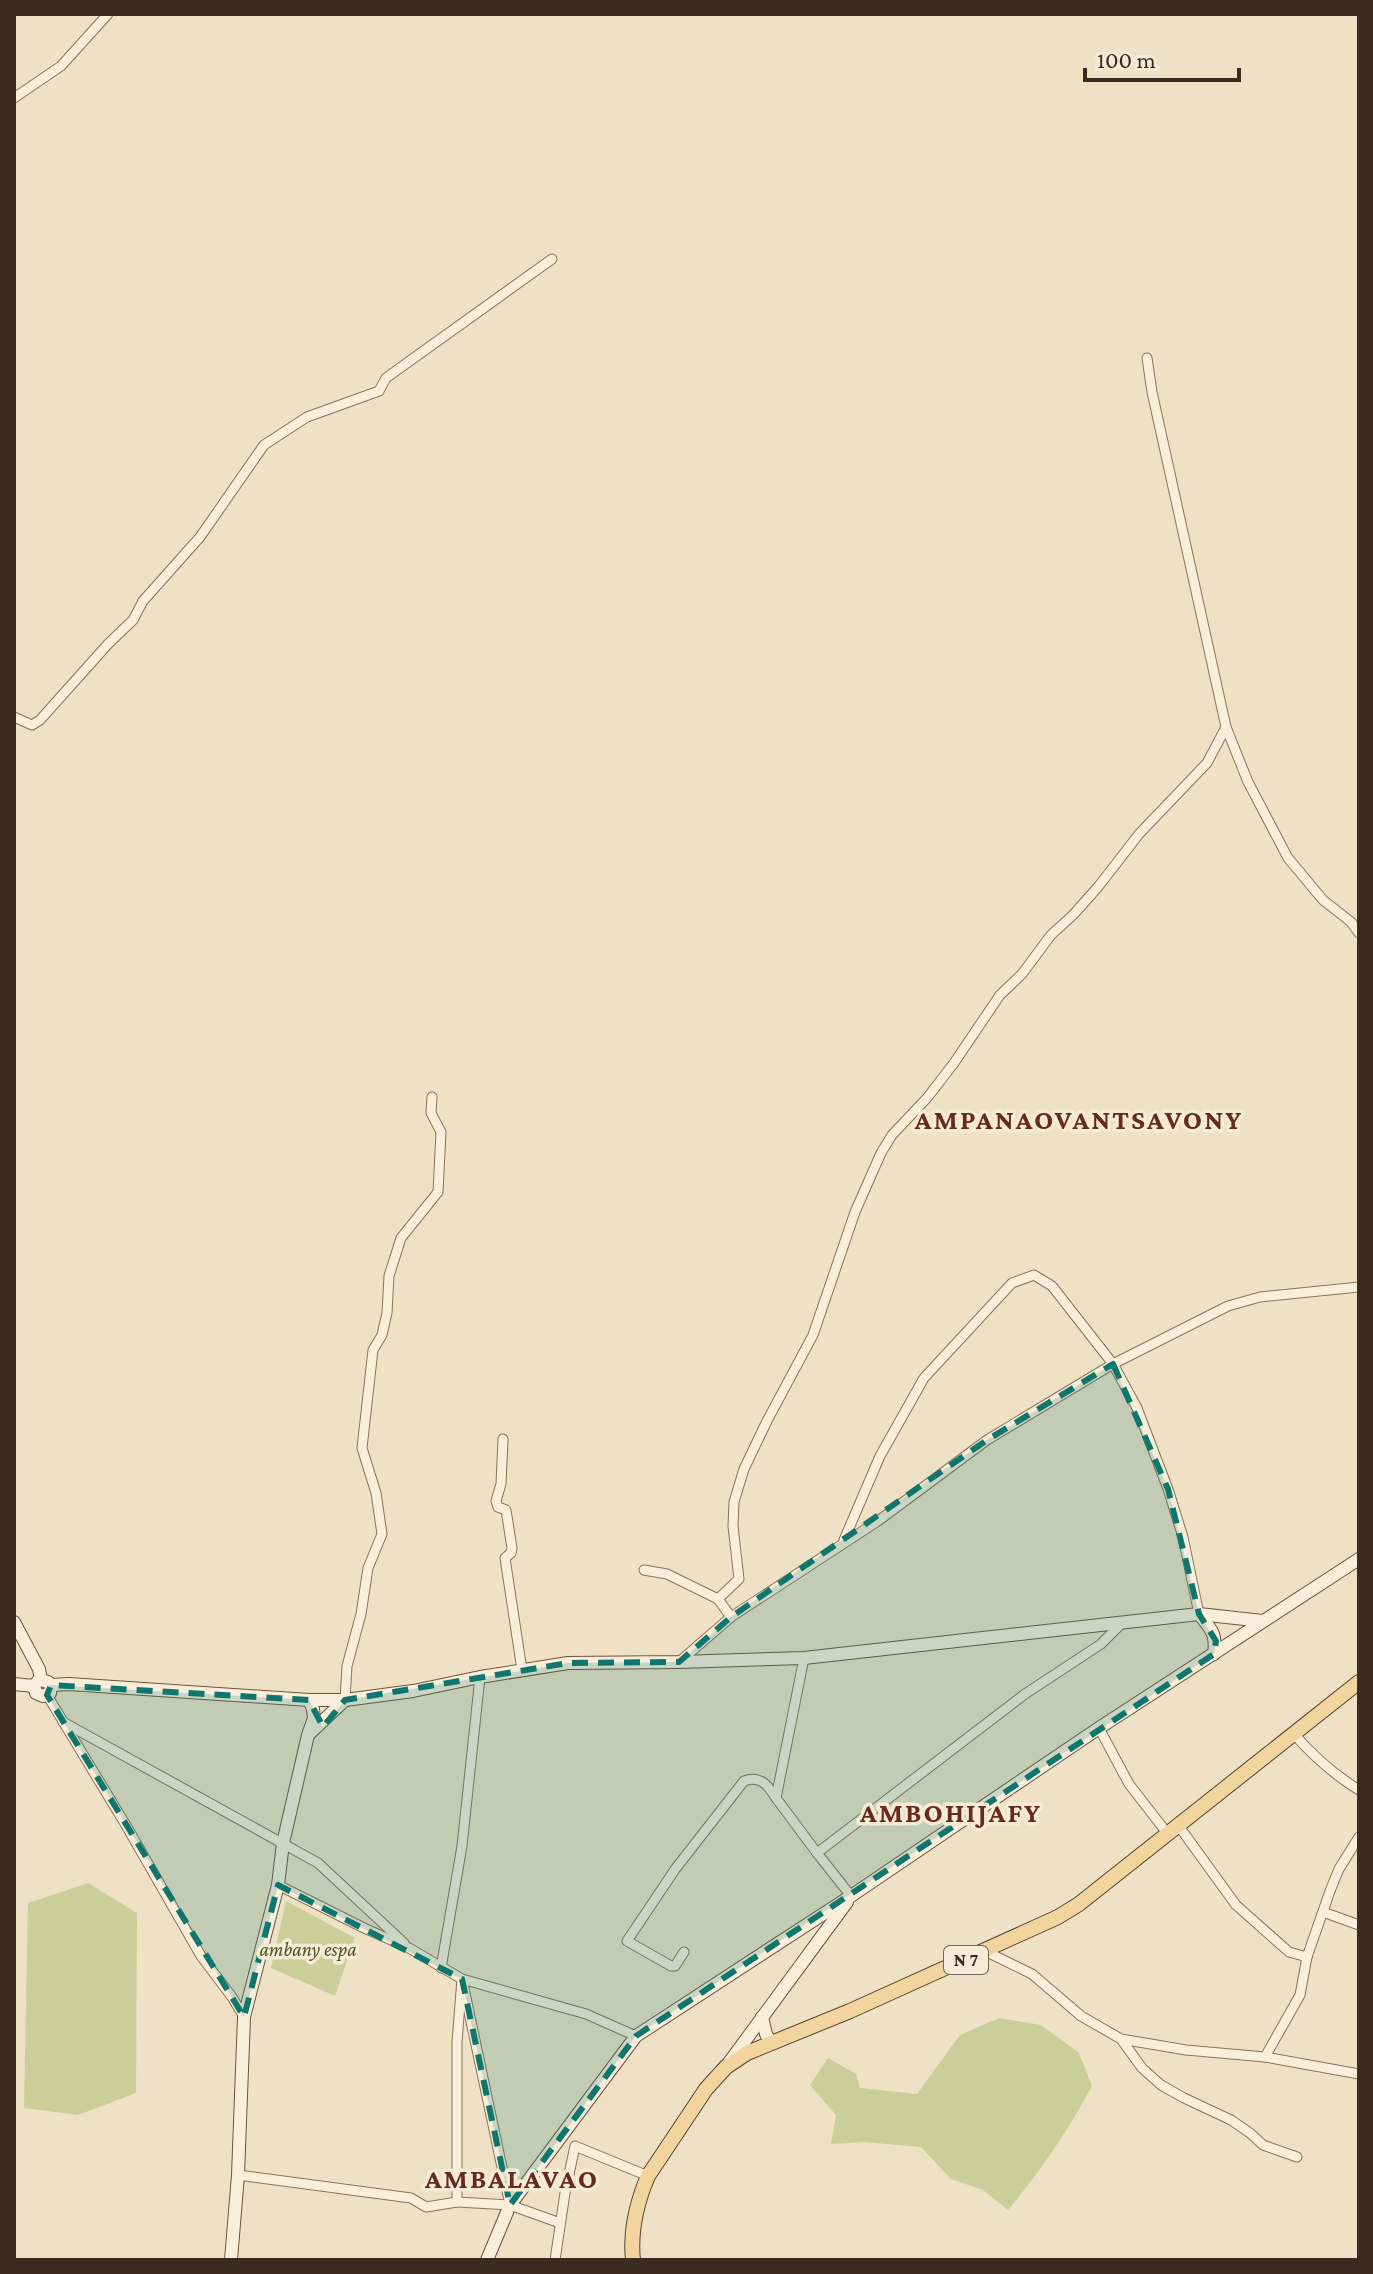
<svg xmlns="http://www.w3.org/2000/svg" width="1373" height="2274" font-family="'Crimson Pro',serif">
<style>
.green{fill:#cace99}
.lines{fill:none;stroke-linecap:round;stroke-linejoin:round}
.street-casing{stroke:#8b725b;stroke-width:11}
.secondary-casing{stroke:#6d543e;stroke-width:14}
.primary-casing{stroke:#59412f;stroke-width:16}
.street{stroke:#f9eed9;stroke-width:9}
.secondary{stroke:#f9eed9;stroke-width:12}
.primary{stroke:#f2d49e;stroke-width:14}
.marked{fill:#0f766e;fill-opacity:0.2;stroke:#0f766e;stroke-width:6;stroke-dasharray:16 10;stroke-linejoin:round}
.labels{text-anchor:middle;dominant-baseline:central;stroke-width:7;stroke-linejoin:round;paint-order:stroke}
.shield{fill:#f6ebd6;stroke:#736556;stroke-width:2}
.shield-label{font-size:18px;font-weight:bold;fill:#3b2b1f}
.park-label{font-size:20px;font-style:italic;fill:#4d5725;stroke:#f6ebd6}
.district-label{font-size:28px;font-weight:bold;letter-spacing:2px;fill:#682a1e;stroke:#f6ebd6}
</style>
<rect width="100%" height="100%" fill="#efe1c6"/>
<!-- green -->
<g class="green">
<polygon points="88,1883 137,1913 136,2093 78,2115 24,2108 28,1903"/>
<polygon points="286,1901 355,1938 335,1996 271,1968"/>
<path d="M 999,2018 L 1041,2025 L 1079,2053 L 1092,2086 C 1069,2129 1040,2172 1008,2210 L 983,2190 L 951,2179 L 921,2147 L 864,2142 L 831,2144 L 836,2115 L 810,2085 L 828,2058 L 856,2074 L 860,2088 L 917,2094 L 960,2035 Z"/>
</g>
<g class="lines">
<!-- street casing -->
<g class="street-casing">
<g id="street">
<polyline points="14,98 61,66 108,14"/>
<polyline points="14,717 32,725 40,720 108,644 133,620 143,601 200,537 264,445 307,417 379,391 386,378 552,259"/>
<polyline points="1226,727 1248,782 1288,858 1323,900 1351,922 1359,933"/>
<polyline points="503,1439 501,1484 496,1501 498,1507 506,1510 512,1548 511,1553 505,1558 522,1670"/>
<polyline points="844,1540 880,1456 924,1378 1012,1283 1034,1275 1052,1286 1113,1364 1137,1408 1168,1489 1183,1537 1199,1614"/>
<polyline points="644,1570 667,1574 718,1599 731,1617"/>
<polyline points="718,1599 739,1579 733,1526 734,1502 744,1469 767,1421 813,1335 855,1212 881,1153 892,1135 927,1098 954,1063 1000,995 1022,974 1051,935 1073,915 1098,887 1139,834 1207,763 1226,727 1152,392 1147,358"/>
<polyline points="804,1658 776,1798 817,1853"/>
<polyline points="679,1662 731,1617 878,1521 987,1440 1113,1364 1228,1306 1260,1297 1359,1287"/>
<polyline points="47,1695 127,1827 201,1956 232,1997 244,2017"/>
<polyline points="345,1700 347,1666 361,1614 368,1568 382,1534 376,1493 362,1448 373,1350 382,1335 387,1313 389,1276 401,1238 438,1192 441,1132 431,1113 432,1097"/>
<polyline points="63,1722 318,1863 404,1943"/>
<polyline points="1099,1728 1129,1784 1167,1833"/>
<path d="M 1293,1733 C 1313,1756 1333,1774 1359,1790"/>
<polyline points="1178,1825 1236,1905 1289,1952 1307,1957"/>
<polyline points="278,1885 364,1928 409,1948 462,1979 457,2042 457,2202 510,2205 560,2223"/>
<polyline points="851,1896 817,1853 1025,1694 1101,1644 1121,1624"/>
<polyline points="1323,1912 1359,1925"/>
<polyline points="985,1951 1032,1974 1081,2016 1121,2039 1186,2050 1265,2057 1359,2074"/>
<path d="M 684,1952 L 675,1966 L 671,1966 L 627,1941 L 676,1868 L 744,1781 C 760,1775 768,1785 776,1798"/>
<polyline points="441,1968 462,1846 480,1677"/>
<polyline points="1121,2039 1142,2068 1161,2085 1184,2098 1231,2120 1250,2133 1263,2145 1297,2157"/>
<polyline points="1265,2057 1300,1995 1307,1957 1330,1891 1339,1869 1359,1837"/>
<polyline points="238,2175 411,2198 426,2207 457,2202"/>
<polyline points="510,2205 462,1979 586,2014 636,2036"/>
<polyline points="555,2260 565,2193 575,2146 648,2176"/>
</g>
</g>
<!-- secondary casing -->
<g class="secondary-casing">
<g id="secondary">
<path d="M 1199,1614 C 1211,1629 1217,1634 1214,1654"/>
<polyline points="14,1622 39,1669 41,1680"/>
<polyline points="41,1680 48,1682 51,1685 69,1684 309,1700 345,1700 413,1691 480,1677 568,1663 679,1662 804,1658 1199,1614 1263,1621"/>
<polyline points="14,1684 34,1686 38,1681"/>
<polyline points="34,1686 36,1693 43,1696 50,1693 51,1685"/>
<polyline points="309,1734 345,1700"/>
<polyline points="762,2017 766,2034 771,2043"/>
<polyline points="728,2064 847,1902"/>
<polyline points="231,2260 238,2175 244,2017 278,1885 283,1843 308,1735 314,1718 313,1709 309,1700"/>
<polyline points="487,2260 510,2205 636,2036 851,1896 1099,1728 1359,1559"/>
</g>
</g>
<!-- primary casing -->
<g class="primary-casing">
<path id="primary" d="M 633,2260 C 630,2232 637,2202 648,2176 L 706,2089 L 726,2067 L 747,2053 L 850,2011 L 1058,1917 L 1079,1904 L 1359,1682"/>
</g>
<!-- street -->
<use href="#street" class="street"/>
<!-- secondary -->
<use href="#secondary" class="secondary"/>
<!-- primary -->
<use href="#primary" class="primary"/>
</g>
<!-- marked area -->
<path class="marked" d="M 1113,1364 L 1168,1489 L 1199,1614 L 1216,1641 L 1214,1654 L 636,2036 L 510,2205 L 462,1979 L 278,1885 L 244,2017 L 47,1695 L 51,1685 L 309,1700 L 323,1727 L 345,1700 L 568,1663 L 679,1662 L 731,1617 L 987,1440 Z"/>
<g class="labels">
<!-- shield labels -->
<rect class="shield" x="944" y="1946" width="44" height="28" rx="6"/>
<g class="shield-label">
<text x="966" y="1960">N 7</text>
</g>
<!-- park labels -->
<g class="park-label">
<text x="308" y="1949">ambany espa</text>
</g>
<!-- district labels -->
<g class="district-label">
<text x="1079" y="1119">AMPANAOVANTSAVONY</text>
<text x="951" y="1812">AMBOHIJAFY</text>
<text x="512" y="2178">AMBALAVAO</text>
</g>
</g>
<!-- border -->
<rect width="1373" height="2274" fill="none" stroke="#3b2b1f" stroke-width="32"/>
<!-- scale -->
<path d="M1085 68v12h154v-12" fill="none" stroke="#3b2b1f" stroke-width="4"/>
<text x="1097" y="68" font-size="24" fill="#3b2b1f" stroke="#f6ebd6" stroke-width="6" paint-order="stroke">100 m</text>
</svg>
